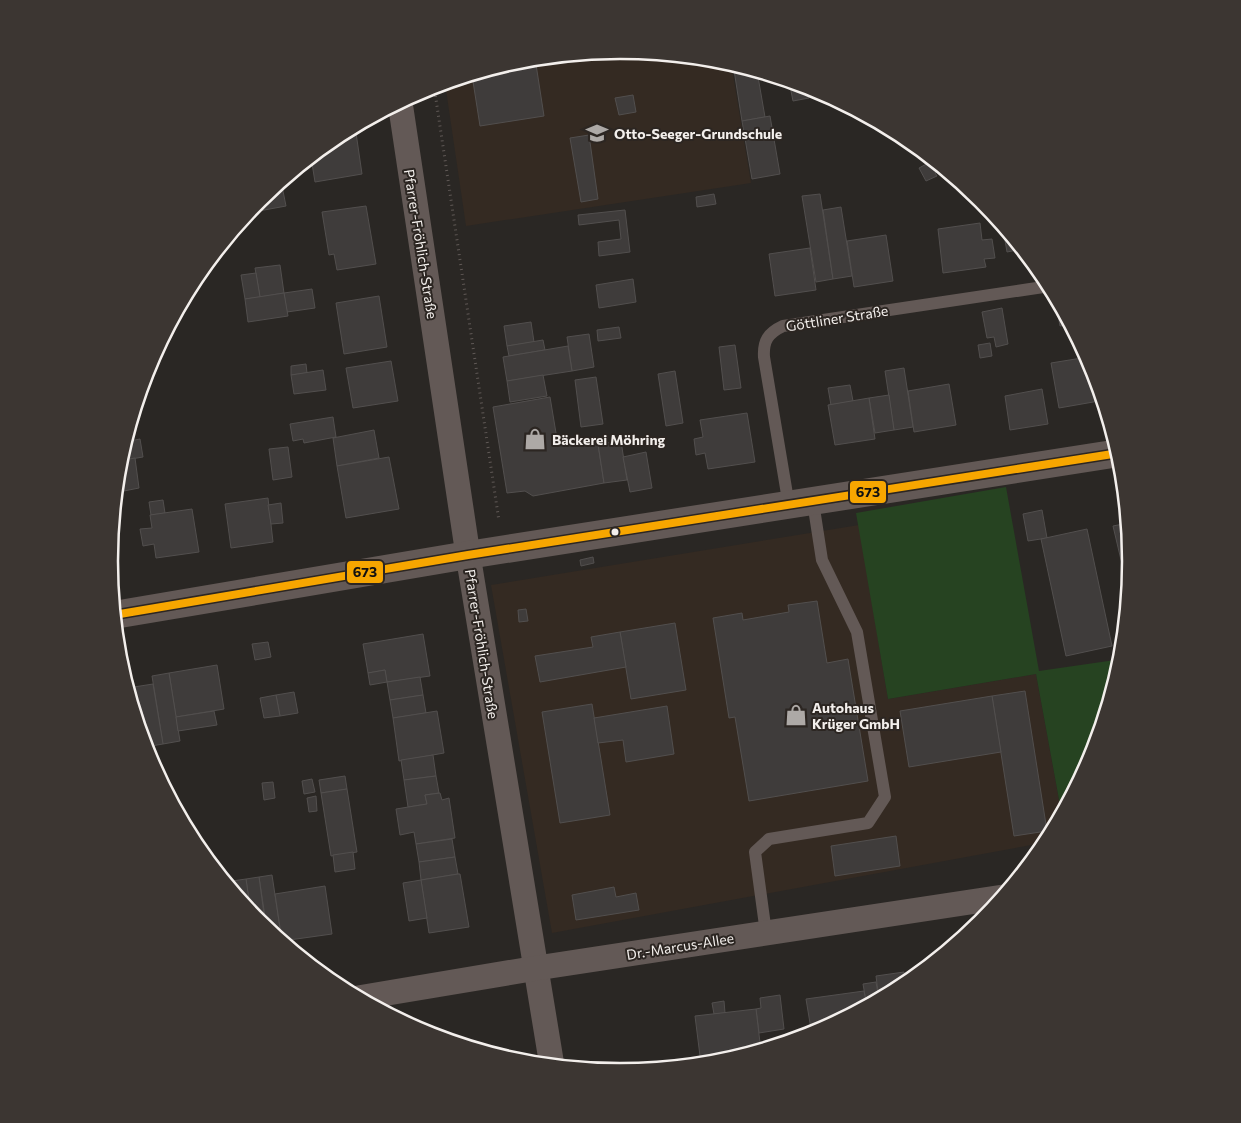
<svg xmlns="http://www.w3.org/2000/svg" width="1241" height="1123" font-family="Commissioner,sans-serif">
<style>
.built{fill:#342a22}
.green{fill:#264321}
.building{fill:#3f3c3b;stroke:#524f4e}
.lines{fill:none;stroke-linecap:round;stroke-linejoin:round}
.path{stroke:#605956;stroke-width:3;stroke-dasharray:1 4;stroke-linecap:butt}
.service{stroke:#635956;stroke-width:12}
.minor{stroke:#635956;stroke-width:25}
.tertiary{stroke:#635956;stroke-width:28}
.bus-1-casing{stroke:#2c2622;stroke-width:11}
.bus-1{stroke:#f7a600;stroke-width:8}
.bus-dot{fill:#f3efec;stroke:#2c2622;stroke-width:2}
.labels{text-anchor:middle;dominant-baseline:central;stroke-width:4;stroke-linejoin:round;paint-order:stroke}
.poi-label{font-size:14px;font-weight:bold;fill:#f3efec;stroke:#2c2622;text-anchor:start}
.street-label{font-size:14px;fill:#f3efec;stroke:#2c2622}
.rim{fill:none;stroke:#f3efec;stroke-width:2.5}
.line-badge{stroke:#2c2622;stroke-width:2}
.pale-badge-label{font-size:14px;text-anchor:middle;font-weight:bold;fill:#111}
</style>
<rect width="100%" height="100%" fill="#2a2724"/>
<!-- built -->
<g class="built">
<polygon points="621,50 721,60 731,63 751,183 466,226 445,83 521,60"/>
<polygon points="859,525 888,699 1036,674 1062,816 1048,842 552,933 491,585"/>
</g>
<!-- green -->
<polygon class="green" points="1006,487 1039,671 1122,659 1093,758 1062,816 1036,674 888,699 856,513"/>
<!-- building -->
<g class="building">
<polygon points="535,58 544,116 480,126 472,75 521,60"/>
<polygon points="748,68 757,71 765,117 742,121 734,70"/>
<polygon points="800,84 806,86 809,98 793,101 790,86"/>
<polygon points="633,95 636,112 619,115 615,98"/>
<polygon points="770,116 780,174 752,179 742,121"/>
<polygon points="355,126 362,174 315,182 311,157 337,136"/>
<polygon points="589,135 598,199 581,202 570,138"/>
<polygon points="934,160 941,170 935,173 937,176 926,181 919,168"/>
<polygon points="282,186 286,206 248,213 259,200 274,187"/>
<polygon points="714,194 716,204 697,207 696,197"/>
<polygon points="820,194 833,279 816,282 802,196"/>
<polygon points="366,206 376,264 337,270 334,254 329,255 322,212"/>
<polygon points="841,207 852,276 833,279 823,210"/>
<polygon points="625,210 630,252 599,256 598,242 621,239 619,220 579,225 578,215"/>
<polygon points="980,223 982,240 992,239 995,258 984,259 986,267 943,273 938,229"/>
<polygon points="1002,223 1022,249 1007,252"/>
<polygon points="886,235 893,281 854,287 847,241"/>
<polygon points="810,248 816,290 775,296 769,254"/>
<polygon points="280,265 284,293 260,297 255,268"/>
<polygon points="256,273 260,297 245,299 241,275"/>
<polygon points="633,279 636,302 599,308 596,285"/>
<polygon points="312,289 315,308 287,312 284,293"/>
<polygon points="284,293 288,316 248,322 245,299"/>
<polygon points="379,296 387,347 344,354 336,303"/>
<polygon points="1055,297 1056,297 1071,324 1060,326"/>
<polygon points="1002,308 1008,344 996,347 994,337 987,338 982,312"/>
<polygon points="531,322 534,342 507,346 504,326"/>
<polygon points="619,327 621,338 598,341 597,330"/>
<polygon points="589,334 594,367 572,371 567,337"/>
<polygon points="543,340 545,350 509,356 507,346"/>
<polygon points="990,343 992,356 980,358 978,345"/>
<polygon points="735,345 741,388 724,390 719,347"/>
<polygon points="568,346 572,371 507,381 503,357"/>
<polygon points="1088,357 1093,366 1099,401 1059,408 1051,363"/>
<polygon points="391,361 398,401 353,408 346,368"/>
<polygon points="306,364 307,373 291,375 291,366"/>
<polygon points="1093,366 1101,392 1098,392"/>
<polygon points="904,368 913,427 894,430 885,371"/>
<polygon points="323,370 326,390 294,394 291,375"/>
<polygon points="675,371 683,423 666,426 658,374"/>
<polygon points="543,375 547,396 510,402 507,381"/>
<polygon points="596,377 603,424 581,427 575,380"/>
<polygon points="949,384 956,425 914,432 908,391"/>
<polygon points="850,385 853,401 831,405 828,388"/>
<polygon points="1042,389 1048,424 1010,430 1005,396"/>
<polygon points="889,395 894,430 875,433 869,398"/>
<polygon points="550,397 558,445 597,438 604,483 533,496 525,491 507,493 493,407"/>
<polygon points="869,398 875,439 835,445 828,405"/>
<polygon points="747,413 755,462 708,469 705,453 696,455 694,439 703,437 700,420"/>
<polygon points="333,417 336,437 304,443 303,439 293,441 290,424"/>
<polygon points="374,430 379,458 337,466 333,438"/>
<polygon points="140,439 143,457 119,461 125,442"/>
<polygon points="621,441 627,480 604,483 598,444"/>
<polygon points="288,447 292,477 273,480 269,449"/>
<polygon points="646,452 652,488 630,492 623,457"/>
<polygon points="389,457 399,509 346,518 337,466"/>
<polygon points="135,458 139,488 119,492 117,481 119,461"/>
<polygon points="268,498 273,542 231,548 225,504"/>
<polygon points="163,500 165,513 151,515 149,502"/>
<polygon points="281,503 283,523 271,524 268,505"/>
<polygon points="192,509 199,552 156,558 154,544 143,546 140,529 152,528 150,515"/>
<polygon points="1042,510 1047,538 1028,541 1023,514"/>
<polygon points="1128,523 1132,562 1129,594 1113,526"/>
<polygon points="1087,529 1112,646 1066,656 1041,539"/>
<polygon points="593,557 594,563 581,566 580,560"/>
<polygon points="817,601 827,663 848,659 868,781 749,801 735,717 729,718 713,618 742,613 743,620 789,612 788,605"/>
<polygon points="526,609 528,621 519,622 518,610"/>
<polygon points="675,623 686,690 631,699 620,632"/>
<polygon points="620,632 626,667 540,682 535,656 593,647 591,637"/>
<polygon points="423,634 430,676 387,682 385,670 368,673 363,644"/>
<polygon points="268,642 271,657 255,660 252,644"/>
<polygon points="217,665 224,709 176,717 169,673"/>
<polygon points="385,670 387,682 370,685 368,673"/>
<polygon points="169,673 180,741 163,744 152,676"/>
<polygon points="420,677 423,695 390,700 387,682"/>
<polygon points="133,680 139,718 136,718 125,681"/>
<polygon points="153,684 163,744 145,747 134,687"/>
<polygon points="1025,691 1047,831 1014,836 992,696"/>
<polygon points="294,692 298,713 280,716 276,695"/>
<polygon points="276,695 280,716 264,718 260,698"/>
<polygon points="423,695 426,713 393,718 390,700"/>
<polygon points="992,696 1001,752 909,767 900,711"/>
<polygon points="592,704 610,815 560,823 542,712"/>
<polygon points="667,706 674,754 626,762 623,740 598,743 594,718"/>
<polygon points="214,711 217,725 178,731 176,717"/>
<polygon points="437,711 444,753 399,761 393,718"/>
<polygon points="433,755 436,776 404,780 401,760"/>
<polygon points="345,776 347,789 321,793 319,780"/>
<polygon points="436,776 439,793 425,795 427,804 408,807 404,780"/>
<polygon points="312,779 315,792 304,794 302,781"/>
<polygon points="273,782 275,798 264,800 262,783"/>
<polygon points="347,789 357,852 331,856 321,793"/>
<polygon points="440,793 442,800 449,798 455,838 416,844 414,832 400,835 396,809 427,804 425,795"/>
<polygon points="316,796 317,811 309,812 307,798"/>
<polygon points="194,833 196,847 189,834"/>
<polygon points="896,836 900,866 835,876 831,846"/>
<polygon points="452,839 455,857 419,862 416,844"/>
<polygon points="353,852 355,869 335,872 333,855"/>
<polygon points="455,857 458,874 421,880 419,862"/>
<polygon points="458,874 460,874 469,927 429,933 421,880"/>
<polygon points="272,875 280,928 267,930 259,877"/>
<polygon points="259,877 266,929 251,914 246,879"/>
<polygon points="246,879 251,914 225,882"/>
<polygon points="421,880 427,918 409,921 403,883"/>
<polygon points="325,886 332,934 282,941 275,894"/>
<polygon points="614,887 616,897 636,893 639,910 576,920 572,895"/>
<polygon points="904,972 906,986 879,1000 876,976"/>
<polygon points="876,982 879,1000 867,1007 863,984"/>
<polygon points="864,991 867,1007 812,1035 806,999"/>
<polygon points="780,995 784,1029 759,1033 756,1009 761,1008 760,998"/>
<polygon points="724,1001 725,1013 714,1014 712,1003"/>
<polygon points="756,1009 761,1051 727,1061 701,1064 695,1016"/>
</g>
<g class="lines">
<!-- path -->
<polyline class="path" points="434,86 499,521"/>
<!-- service -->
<g class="service">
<path d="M 789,506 L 764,357 C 763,341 768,333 783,326 L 1050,286"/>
<polyline points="766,933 755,852 769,839 868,823 885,797 857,632 822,560 813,502"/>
</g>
<!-- minor -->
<g class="minor">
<polyline points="400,102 468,555 552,1066"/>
<polyline points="358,998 537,968 1003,897"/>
</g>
<!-- tertiary -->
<polyline class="tertiary" points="114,615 468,555 1119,453"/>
<!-- bus-1 casing -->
<g class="bus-1-casing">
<polyline id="bus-1" points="114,615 468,555 1119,453"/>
</g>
<!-- bus-1 -->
<use href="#bus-1" class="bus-1"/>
</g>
<!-- icons -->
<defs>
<g id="school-bare" transform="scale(1.725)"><path d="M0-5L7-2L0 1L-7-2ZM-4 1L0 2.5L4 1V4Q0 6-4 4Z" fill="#ada9a6" stroke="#2c2622" stroke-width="2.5" paint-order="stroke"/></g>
<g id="shop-bare" transform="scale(1.725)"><path d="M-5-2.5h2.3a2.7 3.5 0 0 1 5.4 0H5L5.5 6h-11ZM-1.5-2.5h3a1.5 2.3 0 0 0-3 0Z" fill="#ada9a6" stroke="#2c2622" stroke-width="2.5" paint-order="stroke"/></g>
</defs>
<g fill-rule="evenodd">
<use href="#school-bare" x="597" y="133"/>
<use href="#shop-bare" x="535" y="439"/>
<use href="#shop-bare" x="796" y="715"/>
</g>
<!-- markers -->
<circle class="bus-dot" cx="615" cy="532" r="4.5"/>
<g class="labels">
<!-- poi labels -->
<g class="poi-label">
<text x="614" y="133">Otto-Seeger-Grundschule</text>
<text x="552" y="439">Bäckerei Möhring</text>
<text x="812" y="707">Autohaus<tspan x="812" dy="16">Krüger GmbH</tspan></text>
</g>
<!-- street labels -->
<g class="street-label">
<text transform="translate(421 244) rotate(81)">Pfarrer-Fröhlich-Straße</text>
<text transform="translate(837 318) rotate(-9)">Göttliner Straße</text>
<text transform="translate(482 644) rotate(81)">Pfarrer-Fröhlich-Straße</text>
<text transform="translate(680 946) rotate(-9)">Dr.-Marcus-Allee</text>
</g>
</g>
<!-- crop -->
<path d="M0 0H1241V1123H0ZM118 561a502 502 0 1 1 1004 0a502 502 0 1 1-1004 0Z" fill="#3c3632" fill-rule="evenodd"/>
<path class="rim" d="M118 561a502 502 0 1 1 1004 0a502 502 0 1 1-1004 0Z"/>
<g class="line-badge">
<rect x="849" y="480" width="38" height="24" rx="5" fill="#f7a600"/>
<rect x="346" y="560" width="38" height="24" rx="5" fill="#f7a600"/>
</g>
<g class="pale-badge-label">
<text x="868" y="497">673</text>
<text x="365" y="577">673</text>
</g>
</svg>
